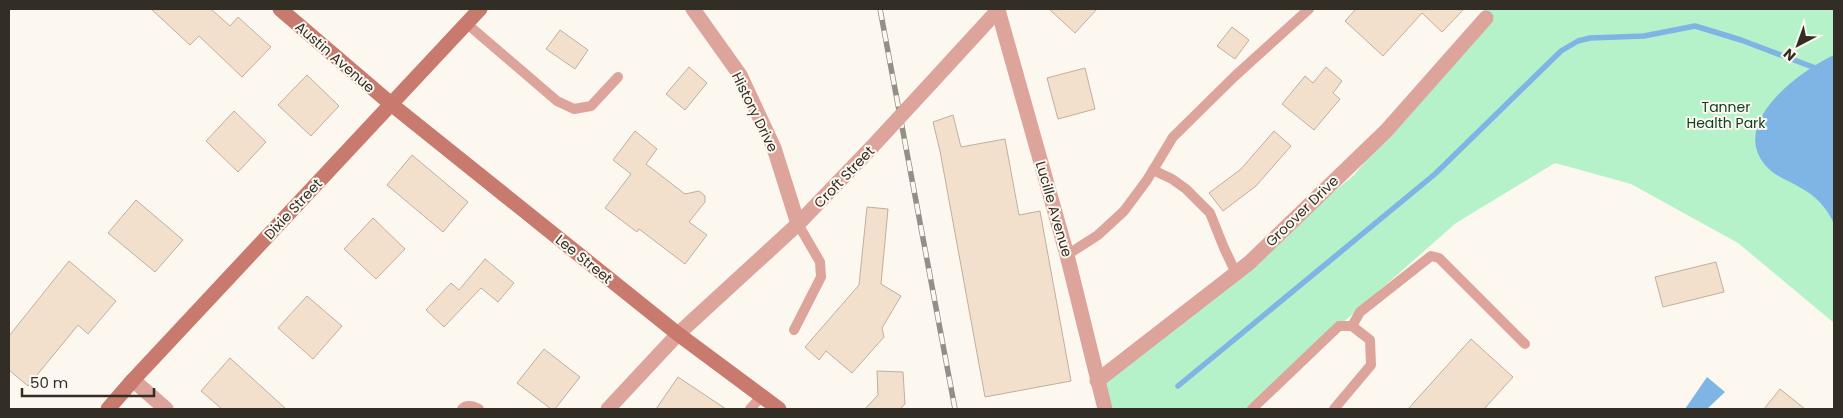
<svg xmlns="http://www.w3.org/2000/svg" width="1843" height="418" font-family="Poppins,sans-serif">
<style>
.green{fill:#b6f2c9}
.water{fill:#7fb5e5}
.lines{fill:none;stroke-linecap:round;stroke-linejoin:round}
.stream{stroke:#7fb5e5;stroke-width:5.5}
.building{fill:#f2e0cd;stroke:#c0af9d}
.lane{stroke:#dca49b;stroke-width:10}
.street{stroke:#dca49b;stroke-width:15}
.secondary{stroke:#c97a6e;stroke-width:15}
.rail-casing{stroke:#948f86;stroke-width:5.5}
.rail{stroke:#fdf8ef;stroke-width:4;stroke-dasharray:11;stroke-linecap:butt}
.street-bridge{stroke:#dca49b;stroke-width:15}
.labels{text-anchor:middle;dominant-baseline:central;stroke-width:4;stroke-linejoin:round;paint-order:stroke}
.street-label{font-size:14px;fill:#332e25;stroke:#fdf8ef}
.park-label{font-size:14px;fill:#0d4024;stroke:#fdf8ef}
</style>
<rect width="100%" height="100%" fill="#fdf8ef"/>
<!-- green -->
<polygon class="green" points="1484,9 1834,9 1834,323 1738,243 1631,184 1555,163 1456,223 1339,326 1252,409 1108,409 1097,381 1249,263 1354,175 1437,75"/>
<!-- water -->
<g class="water">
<path d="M 1834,55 L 1834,224 C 1827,208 1816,196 1801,188 C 1788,180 1777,178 1766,166 C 1728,123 1800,71 1834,55 Z"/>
<polygon points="1707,377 1725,392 1707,409 1685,409"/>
</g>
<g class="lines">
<!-- stream -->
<polyline class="stream" points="1178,386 1435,174 1561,51 1578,41 1590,38 1644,36 1695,26 1741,40 1818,69"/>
</g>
<!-- building -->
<g class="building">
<polygon points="151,9 211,9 230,26 238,17 271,47 242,77 199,36 190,45"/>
<polygon points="1049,9 1097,9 1075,33"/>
<polygon points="1356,9 1464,9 1442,32 1422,13 1383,56 1345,21"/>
<polygon points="1232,27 1249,40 1235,59 1217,46"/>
<polygon points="560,30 588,50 575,69 546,49"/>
<polygon points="689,67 707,83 685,110 666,94"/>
<polygon points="1326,67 1342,81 1333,93 1340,99 1314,130 1282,104 1305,76 1313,83"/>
<polygon points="1085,68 1095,109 1058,119 1047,78"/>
<polygon points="307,75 339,106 311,136 278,105"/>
<polygon points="234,111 266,142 238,172 206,141"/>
<polygon points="953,115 961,147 1005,139 1019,215 1040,211 1071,381 985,397 940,151 933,122"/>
<polygon points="635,131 657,149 646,164 685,194 699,191 705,196 705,202 689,222 707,235 685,264 639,229 637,232 605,208 631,174 613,160"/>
<polygon points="1274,131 1291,146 1256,186 1223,211 1209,193 1241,169"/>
<polygon points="412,155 468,202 443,232 387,185"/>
<polygon points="136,200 183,240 155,272 108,233"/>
<polygon points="867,207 888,209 881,284 901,296 882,328 884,337 852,373 826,351 819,360 805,347 859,285"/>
<polygon points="373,218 405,249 376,279 344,249"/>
<polygon points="485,259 514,283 498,302 481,288 444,327 426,310 451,283 459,290"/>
<polygon points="69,261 116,301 88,334 78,325 28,386 9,370 9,336"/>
<polygon points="1716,262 1724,292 1663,307 1655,277"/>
<polygon points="307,296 342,326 313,359 278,328"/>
<polygon points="1471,339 1513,377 1484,409 1408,409"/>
<polygon points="544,349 580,377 555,409 551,409 517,383"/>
<polygon points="230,358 286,409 222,409 201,391"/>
<polygon points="877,371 903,372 905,404 900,409 865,409 878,395"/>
<polygon points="678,377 726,409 656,409"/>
<polygon points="1780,389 1805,409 1764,409"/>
</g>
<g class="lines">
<!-- lane -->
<g class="lane">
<polyline points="466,23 557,101 574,109 591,106 618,77"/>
<polyline points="1153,170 1172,179 1186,189 1210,213 1224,248 1236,273"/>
<polyline points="1067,255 1098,235 1124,211 1147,180 1173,137 1235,76 1309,9"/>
<polyline points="1352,326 1360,312 1431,256 1439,258 1525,344"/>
<polyline points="794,330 821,277 820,262 798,224"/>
<path d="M 462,409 C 467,404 473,406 479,409"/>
<polyline points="750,409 762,396"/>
<polyline points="1252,409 1339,326 1352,326 1370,340 1371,365 1334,409"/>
</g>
<!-- street -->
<g class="street">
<polyline points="693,9 740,75 774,148 798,224"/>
<polyline points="998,10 1067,255 1105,409"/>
<polyline points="932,82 999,9"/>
<polyline points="133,380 166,409"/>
<polyline points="1097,381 1249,263 1386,131 1486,18"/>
<polyline points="608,409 678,334 798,224 871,148"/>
</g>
<!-- secondary -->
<g class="secondary">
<polyline points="280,9 391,104 678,334 779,409"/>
<polyline points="108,409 133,380 480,9"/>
</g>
<!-- rail casing -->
<g class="rail-casing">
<polyline id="rail" points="880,9 955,409"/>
</g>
<!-- rail -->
<use href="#rail" class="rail"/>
<!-- street-bridge -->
<polyline class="street-bridge" points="871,148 932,82"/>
</g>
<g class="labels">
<!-- street labels -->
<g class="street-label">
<text transform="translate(335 57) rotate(41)">Austin Avenue</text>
<text transform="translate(755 112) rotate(64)">History Drive</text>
<text transform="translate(844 177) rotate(-46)">Croft Street</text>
<text transform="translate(293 209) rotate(-47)">Dixie Street</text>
<text transform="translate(1054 209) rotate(74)">Lucille Avenue</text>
<text transform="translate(1302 211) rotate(-44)">Groover Drive</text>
<text transform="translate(584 259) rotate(39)">Lee Street</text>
</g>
<!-- park labels -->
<g class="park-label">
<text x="1726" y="107">Tanner<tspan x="1726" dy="16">Health Park</tspan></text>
</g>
</g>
<!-- border -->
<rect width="1843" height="418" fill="none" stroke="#332e25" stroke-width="20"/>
<!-- north arrow -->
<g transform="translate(1798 45) rotate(221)" stroke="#fdf8ef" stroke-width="4" paint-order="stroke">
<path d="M0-4L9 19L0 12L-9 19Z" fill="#332e25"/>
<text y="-8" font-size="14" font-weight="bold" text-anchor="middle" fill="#332e25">N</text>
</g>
<!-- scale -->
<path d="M22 388v8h132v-8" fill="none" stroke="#332e25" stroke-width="2.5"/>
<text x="30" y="388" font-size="15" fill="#332e25" stroke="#fdf8ef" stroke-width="4" paint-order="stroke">50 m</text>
</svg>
